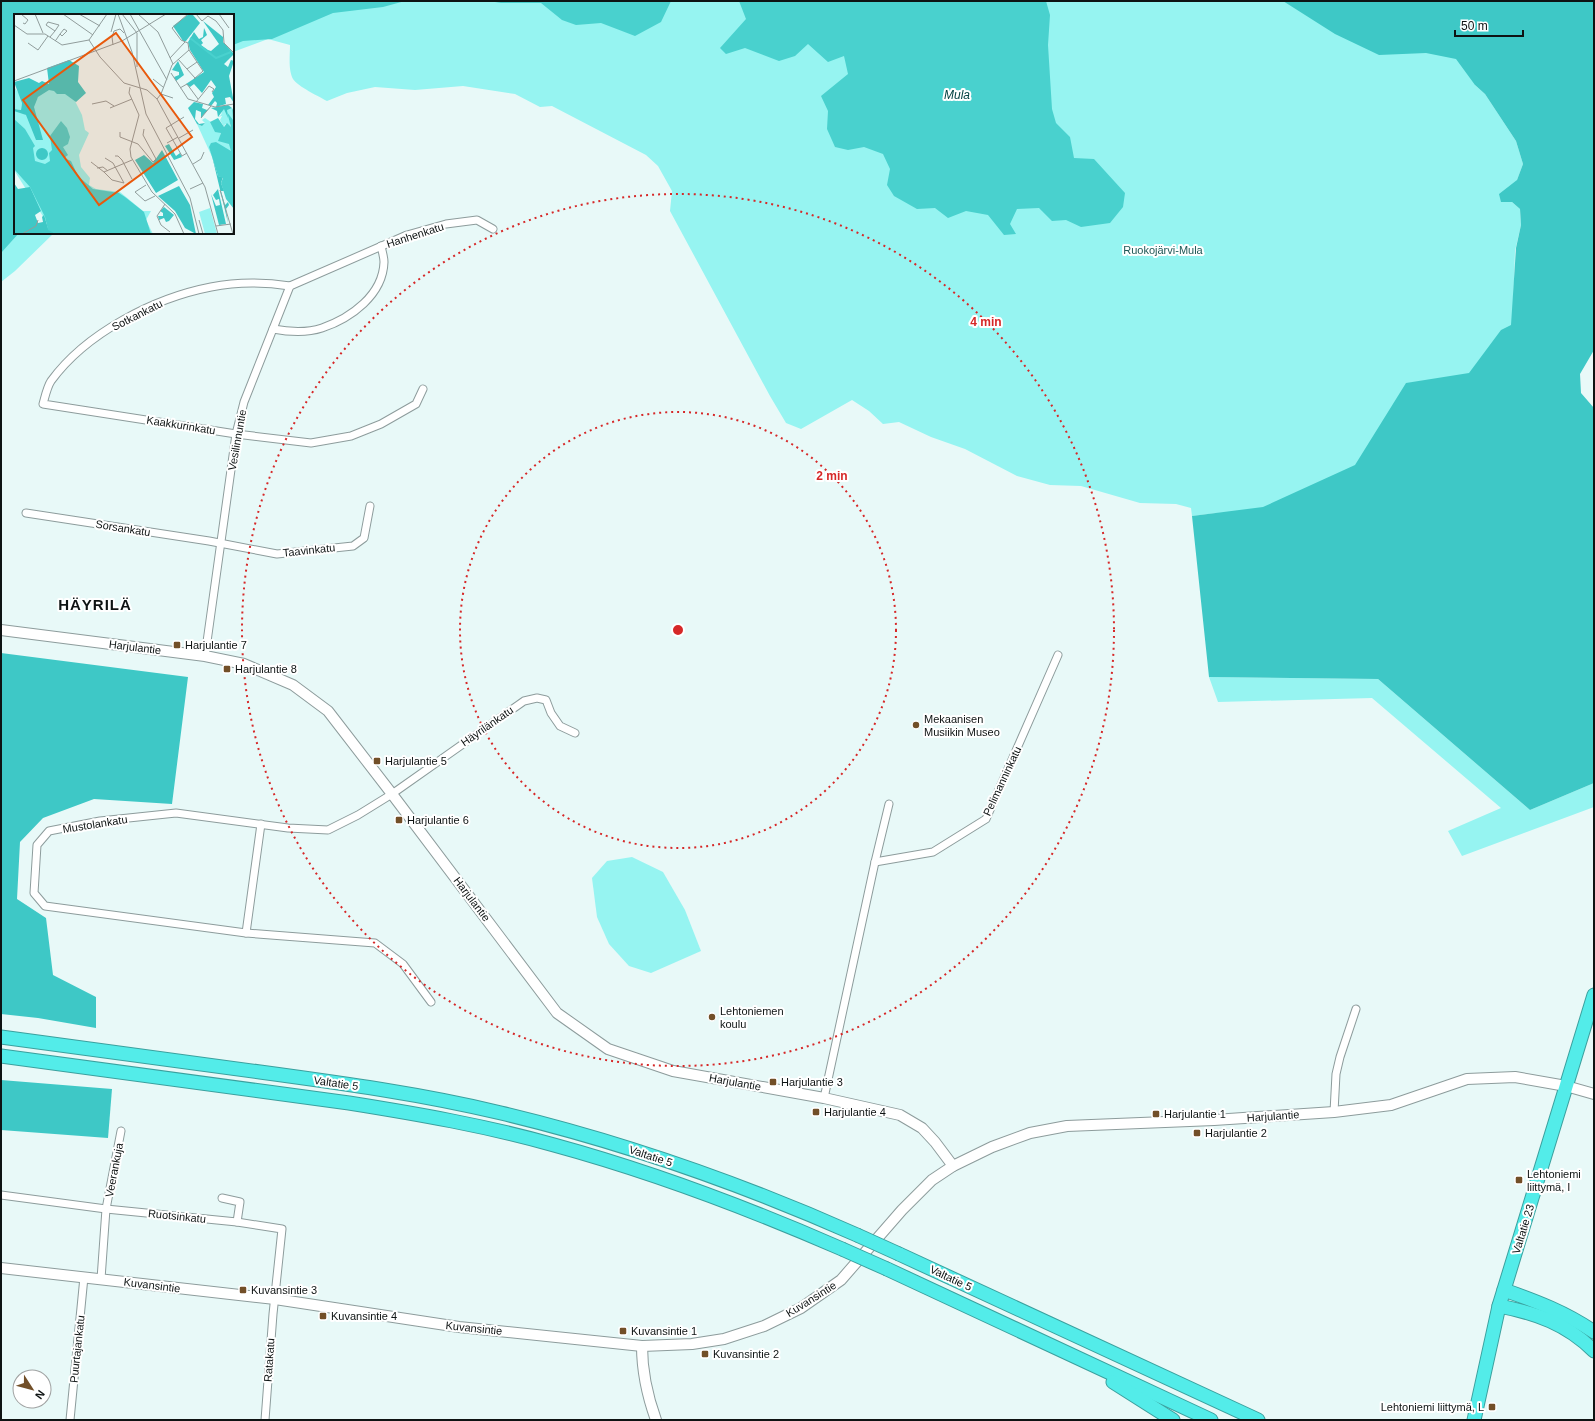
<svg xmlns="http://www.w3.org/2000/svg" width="1595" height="1421" font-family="Helvetica,sans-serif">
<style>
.green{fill:#96f4f1}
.forest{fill:#3ec8c6}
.water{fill:#49d1ce}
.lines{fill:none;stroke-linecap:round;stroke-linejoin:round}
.street-casing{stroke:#8d9c9c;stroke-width:9}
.secondary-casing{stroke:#8d9c9c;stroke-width:12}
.highway-casing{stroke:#3ba09e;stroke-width:15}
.street{stroke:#fff;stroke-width:7}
.secondary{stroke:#fff;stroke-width:10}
.highway{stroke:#53ece9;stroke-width:13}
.highway-bridge-casing{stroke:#3ba09e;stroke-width:15;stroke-linecap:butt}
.highway-bridge{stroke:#53ece9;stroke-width:13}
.ring{fill:none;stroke:#d62828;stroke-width:2;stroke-dasharray:2 4}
.poi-dot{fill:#724f28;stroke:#fff;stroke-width:1.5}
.labels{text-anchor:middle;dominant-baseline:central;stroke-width:4;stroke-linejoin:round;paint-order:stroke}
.street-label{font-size:11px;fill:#0e1313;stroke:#fff}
.park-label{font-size:11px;fill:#1e5755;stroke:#fff}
.poi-label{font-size:11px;fill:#0e1313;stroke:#fff;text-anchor:start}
.water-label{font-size:12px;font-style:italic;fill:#034342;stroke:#fff}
.district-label{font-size:15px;font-weight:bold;letter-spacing:1px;fill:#0e1313;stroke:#fff}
.inset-river{fill:none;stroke:#49d1ce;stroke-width:2}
.inset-road{fill:none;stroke:#919d9c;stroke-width:1}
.view{fill:#e8590c;fill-opacity:0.15;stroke:#e8590c;stroke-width:2}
.inset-edge{fill:none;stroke:#0e1313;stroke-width:2}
.centre{fill:#d62828;stroke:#fff;stroke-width:2}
.ring-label{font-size:12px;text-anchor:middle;font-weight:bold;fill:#d62828;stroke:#fff;stroke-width:4;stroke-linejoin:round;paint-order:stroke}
</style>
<rect width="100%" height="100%" fill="#e8f9f8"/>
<!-- green -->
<g class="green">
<path d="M 1,1 L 1364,1 L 1479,46 L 1475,85 L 1485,94 L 1516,141 L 1523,164 L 1517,180 L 1512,202 L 1520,209 L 1521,225 L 1515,251 L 1513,311 L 1534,317 L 1448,460 L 1293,511 L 1217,513 L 1192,516 L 1191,508 L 1176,504 L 1140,503 L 1081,486 L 1050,485 L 1017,476 L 965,449 L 931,437 L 899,422 L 883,424 L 869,411 L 852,400 L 801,429 L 786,423 L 770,396 L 670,211 L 672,191 L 658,166 L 646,155 L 552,106 L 540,107 L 515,94 L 463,86 L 415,90 L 375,87 L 347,93 L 327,101 C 320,97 297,86 293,79 C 288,70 290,55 290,45 L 268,39 L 233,52 L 233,15 L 15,15 L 15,233 L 54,233 L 15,271 L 1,282 Z"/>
<polygon points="1209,677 1378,679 1530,810 1594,783 1594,807 1462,856 1448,831 1501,808 1372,698 1218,702"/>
<polygon points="632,857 663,872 685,910 701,951 651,973 629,966 609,944 597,917 592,878 607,861"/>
</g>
<!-- forest -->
<g class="forest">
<polygon points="1283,1 1594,1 1594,350 1580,374 1581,393 1594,408 1594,783 1530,810 1378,679 1209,677 1192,516 1263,507 1355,465 1406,383 1469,373 1501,330 1511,325 1516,248 1521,225 1520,209 1512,202 1501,202 1499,194 1517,180 1523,164 1516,141 1485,94 1475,85 1456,59 1426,53 1379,55 1335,34"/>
<polygon points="1,653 188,677 172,804 94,799 43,818 20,842 17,899 46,918 53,975 96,997 96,1028 38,1018 1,1014"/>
<polygon points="1,1080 112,1089 108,1138 1,1130"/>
</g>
<!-- water -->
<g class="water">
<polygon points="1,1 405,1 383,7 333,13 272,39 243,41 233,45 233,15 15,15 15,233 19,233 1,253"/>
<polygon points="489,1 671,1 661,22 635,36 601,23 576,25 562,20 541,3 501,3"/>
<polygon points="739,1 1046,1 1050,15 1048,45 1052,109 1056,123 1070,137 1074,158 1094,159 1125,193 1123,207 1110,223 1081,227 1066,220 1052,221 1039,208 1017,209 1010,224 1016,234 1004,235 988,215 966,211 948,218 935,208 917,209 894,196 887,185 890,169 883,154 864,147 848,150 835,147 827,129 828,111 821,96 848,74 844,56 828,62 808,44 795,56 779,61 745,48 726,54 720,48 746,19"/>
</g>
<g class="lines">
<!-- street casing -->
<g class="street-casing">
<g id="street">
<path d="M 290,286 C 264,282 236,282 211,287 C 154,298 86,333 51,381 C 47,387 45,397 43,404 L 236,434 L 311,443 L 351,436 L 381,424 L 416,404 L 423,389"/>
<path d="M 273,329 C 289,332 307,333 322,328 C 351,318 383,295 384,262 C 384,257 382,251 381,246"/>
<polyline points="26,513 209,541 277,554 353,546 364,538 370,506"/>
<polyline points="205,656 236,434 244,402 290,286 407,235 446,224 477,220 493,229"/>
<polyline points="875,862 933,852 986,819 1058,655"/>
<polyline points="246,933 261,824"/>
<polyline points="431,1002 403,964 375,943 246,933 45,906 34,893 37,845 49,831 100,821 176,813 288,828 328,830 358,815 392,794 524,701 537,698 546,700 551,713 560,726 575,733"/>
<polyline points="824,1098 875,862 889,804"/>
<polyline points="1334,1112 1336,1074 1340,1057 1356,1009"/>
<polyline points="1,1195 106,1209 237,1222 282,1229 273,1314 265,1420"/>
<polyline points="222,1198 240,1202 237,1222"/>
<polyline points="101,1279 106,1209 121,1131"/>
<polyline points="70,1420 84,1277"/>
</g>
</g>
<!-- secondary casing -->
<g class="secondary-casing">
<g id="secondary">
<polyline points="1,630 205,656 244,664 293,685 328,711 392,794 557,1013 608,1049 673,1071 824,1098 900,1115 922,1128 935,1142 953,1166"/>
<polyline points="1,1268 275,1299 459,1327 642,1346 692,1344 724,1339 764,1326 801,1308 841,1280 902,1210 932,1180 953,1166 992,1147 1030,1133 1067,1126 1214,1120 1334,1112 1391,1105 1467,1079 1515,1077 1566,1086 1594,1094"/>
<path d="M 642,1346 C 642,1373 647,1395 656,1420"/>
</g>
</g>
<!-- highway casing -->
<g class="highway-casing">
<g id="highway">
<path d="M 1,1037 C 88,1048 174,1060 260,1072 C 341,1083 422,1094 501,1113 C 623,1142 742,1184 857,1235"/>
<path d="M 1,1056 L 349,1103 C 418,1114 487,1126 554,1145 C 653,1172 748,1208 842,1249"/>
<polyline points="899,1254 1258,1420"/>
<polyline points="887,1269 1211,1420"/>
<path d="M 1504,1290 C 1536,1301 1567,1313 1594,1332"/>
<path d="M 1499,1306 C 1536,1313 1567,1324 1594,1351"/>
<polyline points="1113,1382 1173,1420"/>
<polyline points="1474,1420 1499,1306 1594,995"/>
</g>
</g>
<!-- street -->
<use href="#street" class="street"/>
<!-- secondary -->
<use href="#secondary" class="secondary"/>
<!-- highway -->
<use href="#highway" class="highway"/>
<!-- highway-bridge casing -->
<g class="highway-bridge-casing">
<g id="highway-bridge">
<polyline points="857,1235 899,1254"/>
<polyline points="842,1249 887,1269"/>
</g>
</g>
<!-- highway-bridge -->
<use href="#highway-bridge" class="highway-bridge"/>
</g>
<!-- distance rings -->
<g class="ring">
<circle cx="678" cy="630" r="218"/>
<circle cx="678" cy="630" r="436"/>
</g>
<!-- markers -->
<g class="poi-dot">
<rect x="173" y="641" width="8" height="8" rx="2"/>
<rect x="223" y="665" width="8" height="8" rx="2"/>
<circle cx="916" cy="725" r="4"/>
<rect x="373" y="757" width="8" height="8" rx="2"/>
<rect x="395" y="816" width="8" height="8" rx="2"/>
<circle cx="712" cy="1017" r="4"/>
<rect x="769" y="1078" width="8" height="8" rx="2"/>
<rect x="812" y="1108" width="8" height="8" rx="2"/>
<rect x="1152" y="1110" width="8" height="8" rx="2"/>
<rect x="1193" y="1129" width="8" height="8" rx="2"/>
<rect x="1515" y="1176" width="8" height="8" rx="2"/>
<rect x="239" y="1286" width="8" height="8" rx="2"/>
<rect x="319" y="1312" width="8" height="8" rx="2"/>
<rect x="619" y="1327" width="8" height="8" rx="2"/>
<rect x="701" y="1350" width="8" height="8" rx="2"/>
<rect x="1488" y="1403" width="8" height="8" rx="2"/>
</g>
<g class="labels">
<!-- street labels -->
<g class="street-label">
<text transform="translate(415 235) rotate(-18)">Hanhenkatu</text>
<text transform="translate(137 315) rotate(-27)">Sotkankatu</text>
<text transform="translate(181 425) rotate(9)">Kaakkurinkatu</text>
<text transform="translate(237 440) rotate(-80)">Vesilinnuntie</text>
<text transform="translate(123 528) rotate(9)">Sorsankatu</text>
<text transform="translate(309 550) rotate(-6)">Taavinkatu</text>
<text transform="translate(135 647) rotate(7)">Harjulantie</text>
<text transform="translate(487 726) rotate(-35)">Häyrilänkatu</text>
<text transform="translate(1002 781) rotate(-65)">Pelimanninkatu</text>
<text transform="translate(95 824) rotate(-9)">Mustolankatu</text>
<text transform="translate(472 899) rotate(53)">Harjulantie</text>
<text transform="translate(735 1082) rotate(10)">Harjulantie</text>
<text transform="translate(336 1083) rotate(8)">Valtatie 5</text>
<text transform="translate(1273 1116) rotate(-4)">Harjulantie</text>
<text transform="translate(651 1156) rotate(18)">Valtatie 5</text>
<text transform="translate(114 1170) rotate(-79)">Veerankuja</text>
<text transform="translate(177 1216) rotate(6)">Ruotsinkatu</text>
<text transform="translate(1523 1229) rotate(-73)">Valtatie 23</text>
<text transform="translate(951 1278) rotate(25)">Valtatie 5</text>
<text transform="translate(152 1285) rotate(7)">Kuvansintie</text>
<text transform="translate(811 1299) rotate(-32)">Kuvansintie</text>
<text transform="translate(474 1328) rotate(6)">Kuvansintie</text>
<text transform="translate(77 1349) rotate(-84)">Puurtajankatu</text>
<text transform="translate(269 1360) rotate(-86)">Ratakatu</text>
</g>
<!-- park labels -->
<g class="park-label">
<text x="1163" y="250">Ruokojärvi-Mula</text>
</g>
<!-- poi labels -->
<g class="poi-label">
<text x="185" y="645">Harjulantie 7</text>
<text x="235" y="669">Harjulantie 8</text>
<text x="924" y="719">Mekaanisen<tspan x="924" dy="13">Musiikin Museo</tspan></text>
<text x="385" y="761">Harjulantie 5</text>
<text x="407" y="820">Harjulantie 6</text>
<text x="720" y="1011">Lehtoniemen<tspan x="720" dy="13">koulu</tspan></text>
<text x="781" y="1082">Harjulantie 3</text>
<text x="824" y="1112">Harjulantie 4</text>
<text x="1164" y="1114">Harjulantie 1</text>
<text x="1205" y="1133">Harjulantie 2</text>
<text x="1527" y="1174">Lehtoniemi<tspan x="1527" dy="13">liittymä, I</tspan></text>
<text x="251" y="1290">Kuvansintie 3</text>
<text x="331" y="1316">Kuvansintie 4</text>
<text x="631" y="1331">Kuvansintie 1</text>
<text x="713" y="1354">Kuvansintie 2</text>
<text x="1484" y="1407" text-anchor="end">Lehtoniemi liittymä, L</text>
</g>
<!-- water labels -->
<g class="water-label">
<text x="957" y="95">Mula</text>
</g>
<!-- district labels -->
<g class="district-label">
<text x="95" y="604">HÄYRILÄ</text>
</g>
</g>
<!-- overview -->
<g transform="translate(14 14)">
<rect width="220" height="220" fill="#e8f9f8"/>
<path d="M 0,73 L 7,82 L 8,89 L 7,96 L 2,95 L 12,101 L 24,83 L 33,75 L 46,74 L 59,83 L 68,101 L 71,116 L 75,119 L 65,141 L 67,153 L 76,164 L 75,171 L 82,175 L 106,178 L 129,197 L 137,197 L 132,206 L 139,220 L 40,220 L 0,156 ZM 218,94 L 219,106 L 216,105 L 214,98 L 217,113 L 211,110 L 210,113 L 206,106 L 208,102 L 204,103 L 207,101 L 209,95 ZM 191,104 L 197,108 L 203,118 L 207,118 L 206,125 L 219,131 L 220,138 L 199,145 L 183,110 L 188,112 L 191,109 L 188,106 ZM 196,194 L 203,220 L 191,220 L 185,198 Z" fill="#96f4f1"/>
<path d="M 175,0 L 179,1 L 186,9 L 172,27 L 169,27 L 159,12 ZM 189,7 L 209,23 L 209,28 L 220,40 L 210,50 L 214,53 L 217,46 L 220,47 L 215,62 L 220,89 L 216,83 L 211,84 L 212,90 L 202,93 L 203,89 L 201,87 L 197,92 L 194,91 L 200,83 L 198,79 L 202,73 L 197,66 L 188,79 L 180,70 L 176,73 L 172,70 L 190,58 L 176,36 L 174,28 L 180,18 L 185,25 L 189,23 L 190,14 L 191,16 L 193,21 L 187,26 L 189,29 L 187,31 L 194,36 L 197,37 L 205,30 ZM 55,46 L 65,52 L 64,68 L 72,79 L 62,88 L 51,80 L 43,80 L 40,77 L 35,76 L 24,83 L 20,93 L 29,126 L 22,126 L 12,101 L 0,97 L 0,95 L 7,96 L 8,89 L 0,68 L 15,64 L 25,69 L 28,67 L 35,70 L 33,54 ZM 164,47 L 170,61 L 162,67 L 160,63 L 165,61 L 165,58 L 158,56 ZM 180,88 L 189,90 L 188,94 L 193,96 L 196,93 L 187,104 L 187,98 L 182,96 L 181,105 L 185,110 L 191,109 L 188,112 L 183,110 L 174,94 ZM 214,91 L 218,94 L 213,96 L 214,104 L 210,95 L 204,103 L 203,97 L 197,94 ZM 155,130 L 162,142 L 166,139 L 168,143 L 160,146 L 151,132 ZM22 140a6 6 0 1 1 12 0a6 6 0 1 1-12 0ZM 148,136 L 164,166 L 142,179 L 121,146 L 130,141 L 139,149 ZM 198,142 L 204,162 L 209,163 L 207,169 L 210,177 L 207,177 L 211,191 L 214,188 L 215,191 L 212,195 L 214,209 ZM 0,169 L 4,175 L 16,173 L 27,197 L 21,201 L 24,209 L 29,208 L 28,203 L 30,201 L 34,214 L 42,220 L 0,220 ZM 165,172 L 176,191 L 182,220 L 171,214 L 161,197 L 144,182 ZM 204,175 L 212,210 L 205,211 L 197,180 L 202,192 L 206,191 L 205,185 L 202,186 L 199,181 ZM 150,193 L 160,201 L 155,207 L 152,208 L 150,204 L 145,206 L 144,202 L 149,202 L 149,199 L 146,197 Z" fill="#3ec8c6"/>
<path d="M 218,94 L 220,98 L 220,195 L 212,185 L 207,169 L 209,164 L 204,162 L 195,133 L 197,129 L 202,128 L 217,137 L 215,130 L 204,127 L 207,119 L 201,118 L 196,108 L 204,104 L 210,113 L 213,109 L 217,113 L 213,98 L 219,106 ZM 0,105 L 11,115 L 21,132 L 19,134 L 21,147 L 31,150 L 36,147 L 35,139 L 38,136 L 36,122 L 47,107 L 53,114 L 56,123 L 54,130 L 49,133 L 54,141 L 50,144 L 57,147 L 64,162 L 79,175 L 105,179 L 111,183 L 130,198 L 137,220 L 42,220 L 34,216 L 31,203 L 16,173 L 0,155 Z" fill="#49d1ce"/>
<path class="inset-river" d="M 176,24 L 202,44 L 217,38"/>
<path class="inset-road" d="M 7,0 L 14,6 L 11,10 L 9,9M 21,0 L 29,19M 49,0 L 79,21M 65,0 L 86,12M 104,0 L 118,38 L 132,100 L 176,184 L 185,220M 108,0 L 123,19 L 123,53M 116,0 L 153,66M 124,0 L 144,18 L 159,50M 174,0 L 158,14 L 167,26 L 174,29 L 175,36 L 189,57 L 180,65M 182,0 L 188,7 L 194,2 L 202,7 L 209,16 L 210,29 L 220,39M 205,0 L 215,14M 0,11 L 13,20 L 31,20 L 48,31 L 75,26 L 93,0M 97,18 L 102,0M 36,23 L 41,17 L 32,11 L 34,8 L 45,11 L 41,17M 75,26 L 86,43 L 110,69 L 133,76 L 143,85 L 191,173 L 204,220M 41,27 L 42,26 L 46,20 L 50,15 L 53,17 L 48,22 L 46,20M 14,29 L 24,36 L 34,22M 99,31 L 98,23 L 100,17 L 106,15 L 110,19M 156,44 L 171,28M 164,45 L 181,64M 173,55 L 183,48M 157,59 L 174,85 L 201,93 L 220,90M 139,65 L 149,73M 0,67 L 108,27 L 152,0M 116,73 L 115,79 L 125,101 L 116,135 L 117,143 L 138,178 L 161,200 L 170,220M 166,74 L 173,70 L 184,85M 147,80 L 159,84M 143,85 L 147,80 L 158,51 L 175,36M 182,88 L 195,72 L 200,75 L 198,78M 78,90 L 92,87 L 100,92M 96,94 L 118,85M 170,103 L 152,114 L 168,142 L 173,139M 187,104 L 197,92M 106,118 L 106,123 L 124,130 L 139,148 L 142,145 L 129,121 L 130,115M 165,124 L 179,116M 153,129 L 164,123M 101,142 L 104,142 L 108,146 L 118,165M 77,148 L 90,158 L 118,146M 179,150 L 187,145 L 190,138M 83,154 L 89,153 L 94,157M 90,158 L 98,166 L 110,169 L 99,149 L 91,144M 132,171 L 121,178 L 131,187 L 141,182M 176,175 L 189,169M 206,176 L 219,220M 151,190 L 143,202 L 147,211 L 156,218M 185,206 L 189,220M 202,212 L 217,210M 8,220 L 22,212 L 24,206"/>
<path class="view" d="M 102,19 L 178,123 L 85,191 L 9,86 Z"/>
<rect width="220" height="220" class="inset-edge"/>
</g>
<circle cx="678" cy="630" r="6" class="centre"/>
<g class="ring-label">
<text x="986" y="326">4 min</text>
<text x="832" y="480">2 min</text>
</g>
<!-- border -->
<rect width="1595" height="1421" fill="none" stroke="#0e1313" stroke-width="4"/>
<!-- north arrow -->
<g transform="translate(32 1389) rotate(126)"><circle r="19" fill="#ffffff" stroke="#9fa1a1"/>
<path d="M0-3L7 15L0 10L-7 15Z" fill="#724f28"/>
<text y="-6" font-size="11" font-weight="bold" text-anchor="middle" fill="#0e1313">N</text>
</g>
<!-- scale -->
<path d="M1455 30v6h68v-6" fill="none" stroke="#0e1313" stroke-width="2"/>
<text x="1461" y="30" font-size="12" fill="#0e1313" stroke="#ffffff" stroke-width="3" paint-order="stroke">50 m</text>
</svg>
